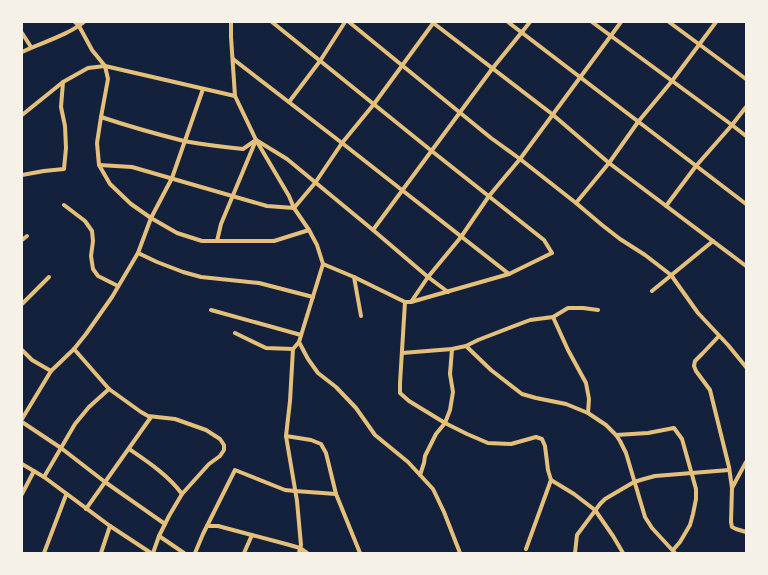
<svg xmlns="http://www.w3.org/2000/svg" width="768" height="575" font-family="'Archivo Narrow',sans-serif">
<style>
.lines{fill:none;stroke-linecap:round;stroke-linejoin:round}
.minor{stroke:#e5c07b;stroke-width:4}
</style>
<rect width="100%" height="100%" fill="#14213d"/>
<g class="lines">
<!-- minor -->
<g class="minor">
<polyline points="75,22 79,26 92,50 105,66 108,79 101,117 97,143 99,165 110,184 131,204 151,218 177,233 202,241 274,241 309,230"/>
<polyline points="231,22 231,37 235,96 256,140 289,196 294,208 309,230 317,245 323,264 299,342 293,349 290,401 286,436 297,501 301,545 299,553"/>
<polyline points="272,22 433,152 544,240 552,253 509,274 411,302 405,302 354,277 323,264"/>
<polyline points="349,22 491,138 520,159 576,203 602,225 620,239 645,255 671,275 698,313 728,345 746,367"/>
<polyline points="432,22 552,114 609,163 746,266"/>
<polyline points="508,22 746,204"/>
<polyline points="592,22 732,125 746,136"/>
<polyline points="669,22 746,79"/>
<polyline points="22,33 31,47"/>
<path d="M 22,52 C 43,42 66,36 84,22"/>
<polyline points="233,59 342,143 509,274"/>
<polyline points="289,102 320,61 345,22"/>
<polyline points="22,115 63,82 88,68 105,66 235,96"/>
<path d="M 101,117 C 128,126 156,134 184,141 C 204,145 223,147 243,149 L 256,140"/>
<polyline points="256,140 287,159 373,230 428,277 448,292"/>
<polyline points="99,165 132,167 267,206 294,208 315,183 342,143 374,104 434,22"/>
<polyline points="22,175 44,171 64,169 66,148 65,126 61,107 63,82"/>
<polyline points="576,203 609,163 638,122 672,81 716,22"/>
<polyline points="64,205 85,221 92,231 93,241 91,256 93,269 98,276 118,286"/>
<polyline points="666,206 696,166 732,125 746,107"/>
<polyline points="373,230 492,69 530,22"/>
<polyline points="22,240 27,236"/>
<polyline points="217,241 221,224 256,140"/>
<polyline points="138,253 157,262 183,272 201,277 259,283 313,297"/>
<polyline points="354,277 361,316"/>
<polyline points="652,291 713,241"/>
<polyline points="405,302 400,383 400,393 409,401 445,423 467,434 488,443 511,444 536,437 542,439 545,446 548,470 551,480 574,494 595,510 613,536 623,553"/>
<polyline points="411,302 428,277 461,237 489,196 520,159 621,22"/>
<polyline points="22,304 49,277"/>
<polyline points="211,310 301,335"/>
<polyline points="553,317 568,350 586,383 589,399 588,413"/>
<polyline points="235,333 266,348 293,349"/>
<polyline points="719,336 702,354 695,361 694,366 696,371 710,390 729,467 732,488 731,522 732,527 736,529 746,532"/>
<polyline points="299,342 308,359 318,373 336,387 356,408 375,435 408,462 433,489 444,512 460,553"/>
<polyline points="466,346 491,370 522,394 536,398 566,404 588,413 606,425 616,435 620,441 626,453 645,517 652,528 675,553"/>
<polyline points="74,349 109,389 141,412 148,416 175,419 206,430 220,439 224,445 224,450 220,456 209,464 182,494 169,516 159,536 153,553"/>
<polyline points="22,350 32,360 51,371"/>
<polyline points="402,353 452,349 466,346 478,340 530,320 553,317 568,308 583,308 598,310"/>
<polyline points="22,419 51,371 74,349 86,334 112,297 138,253 151,218 172,178 203,89"/>
<polyline points="22,422 61,448 105,482 165,524"/>
<polyline points="616,435 648,433 674,428 682,439 696,489 696,499 693,514 690,525 680,542 673,550"/>
<polyline points="286,436 311,440 321,444 326,453 336,494 360,553"/>
<path d="M 129,449 C 148,462 168,475 182,494"/>
<polyline points="22,464 44,477 110,526 151,553"/>
<polyline points="420,475 424,463 425,456 436,434 445,423 450,410 453,392 450,374 452,349"/>
<polyline points="44,477 75,424 89,407 109,389"/>
<polyline points="732,488 746,462"/>
<polyline points="22,494 34,471"/>
<polyline points="86,509 151,417"/>
<polyline points="207,526 218,526 286,544 300,548 307,553"/>
<polyline points="159,536 184,553"/>
<polyline points="526,549 551,480"/>
<polyline points="44,553 66,495"/>
<polyline points="101,553 110,526"/>
<polyline points="195,553 203,534 235,470 285,490 295,491 336,494"/>
<polyline points="244,553 252,535"/>
<polyline points="575,553 577,535 600,504 605,499 634,482 644,479 655,476 729,470"/>
</g>
</g>
<!-- border -->
<rect width="768" height="575" fill="none" stroke="#f6f1e7" stroke-width="46"/>
</svg>
